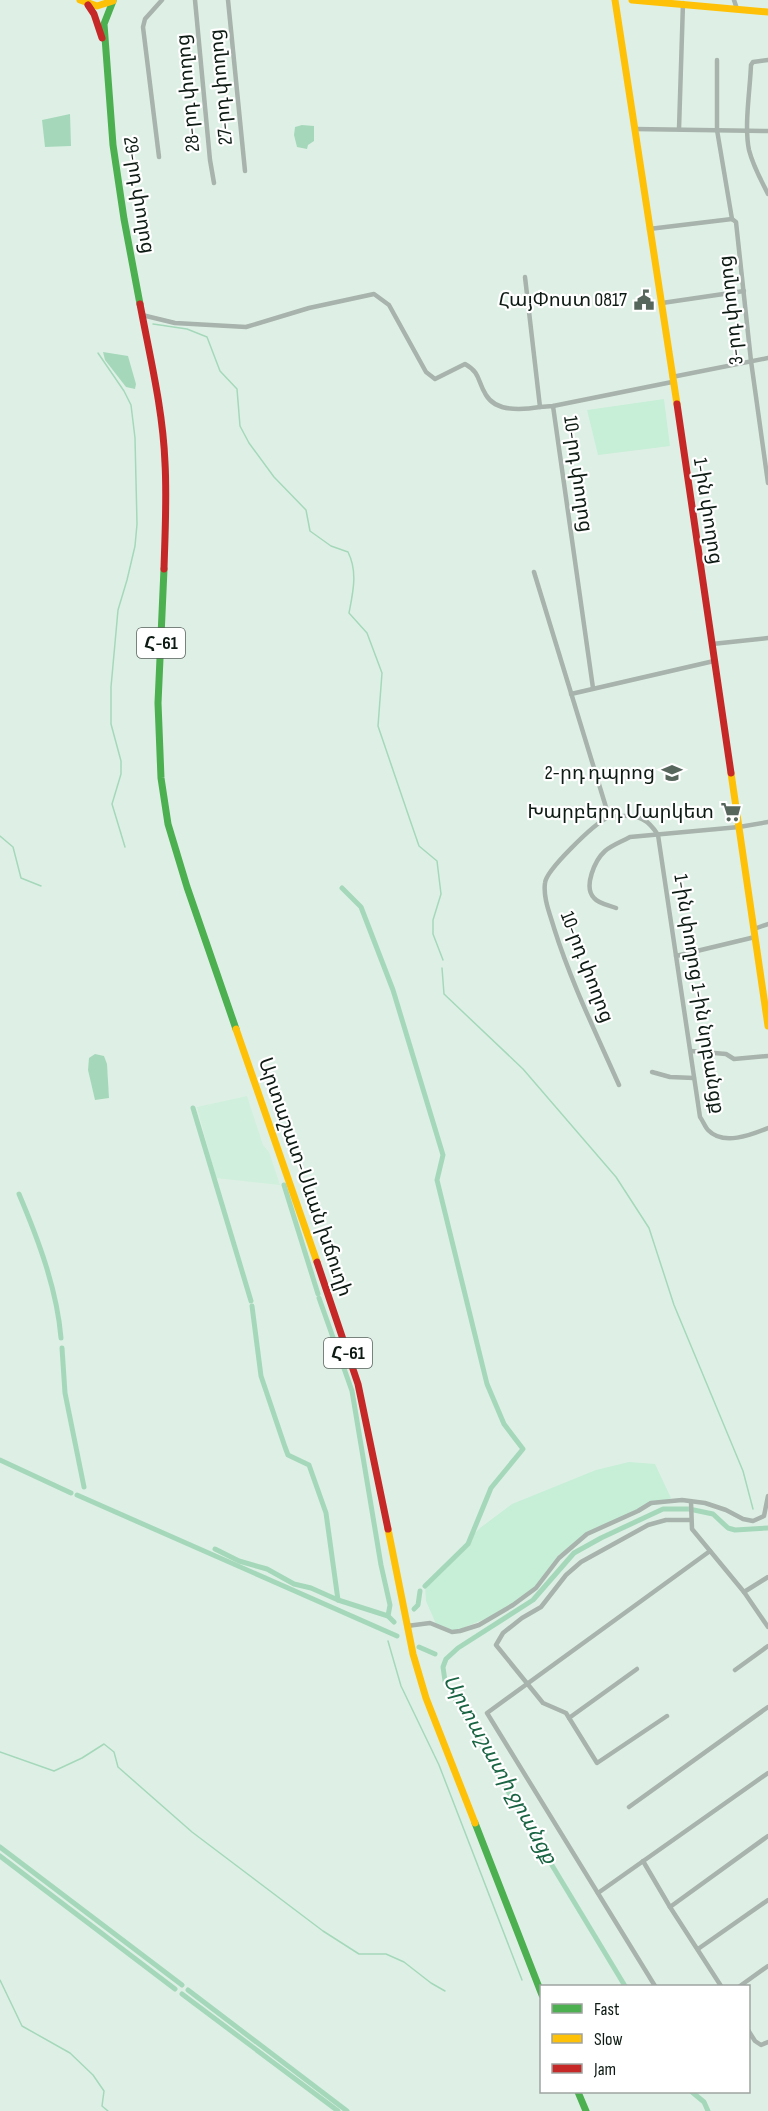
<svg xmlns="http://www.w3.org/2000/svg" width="768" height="2111" font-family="'Sofia Sans Condensed','Noto Sans Armenian',sans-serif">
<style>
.built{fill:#d0efdc}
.green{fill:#c7eed7}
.water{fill:#a5d8ba}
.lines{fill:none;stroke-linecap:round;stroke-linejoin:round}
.stream{stroke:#a5d8ba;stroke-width:1.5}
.canal{stroke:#a5d8ba;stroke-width:5}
.street{stroke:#a7b3ac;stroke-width:4.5}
.fast{stroke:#4caf50;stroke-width:7}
.slow{stroke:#ffc107;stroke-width:7}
.jam{stroke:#c62828;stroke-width:7}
.labels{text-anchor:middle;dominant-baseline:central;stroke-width:4.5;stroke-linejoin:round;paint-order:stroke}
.shield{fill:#fff;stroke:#565f5a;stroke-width:1.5}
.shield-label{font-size:18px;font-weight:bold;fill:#0e1b14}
.street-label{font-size:20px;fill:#0e1b14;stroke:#fff}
.poi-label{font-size:20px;fill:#0e1b14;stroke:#fff;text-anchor:end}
.water-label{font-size:21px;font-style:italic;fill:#196442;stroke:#fff}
</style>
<rect width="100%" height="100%" fill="#def0e5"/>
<!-- built -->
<polygon class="built" points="247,1096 263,1145 269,1152 280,1185 216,1178 197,1107"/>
<!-- green -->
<g class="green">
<polygon points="664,399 670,446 598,455 587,410"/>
<polygon points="629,1462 655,1464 671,1498 595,1528 559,1555 538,1588 490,1617 455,1631 436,1624 426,1601 425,1585 480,1528 512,1504 596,1470"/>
</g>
<!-- water -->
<g class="water">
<polygon points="70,114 71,146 45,147 42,120"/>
<polygon points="302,125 314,126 314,141 308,145 307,149 297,147 294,135 295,127"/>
<polygon points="103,352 128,356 136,384 135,389 126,387 105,360"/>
<polygon points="95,1054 104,1056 107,1064 109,1098 95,1100 88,1070 89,1058"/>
</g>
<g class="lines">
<!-- stream -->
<g class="stream">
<path d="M 153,324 L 187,329 L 207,337 L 220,371 L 237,389 L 240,426 L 249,443 L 274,477 L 306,510 L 310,531 L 331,546 L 348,552 C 358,572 353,592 349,613 L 367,633 L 382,673 L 378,726 L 409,817 L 419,846 L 437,861 L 441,894 L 433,920 L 433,934 L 443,960"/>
<polyline points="98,353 124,391 131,405 135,438 137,524 135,546 127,580 118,610 111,687 111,724 121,761 121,774 112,804 125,847"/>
<polyline points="0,836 13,847 21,878 41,886"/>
<polyline points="442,968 444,994 523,1069 616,1177 649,1228 674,1305 743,1471 753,1509"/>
<polyline points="388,1641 401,1686 439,1765 522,1980"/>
<polyline points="0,1752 54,1771 82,1758 104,1744 114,1752 118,1767 192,1832 323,1931 359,1954 386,1954 404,1962 431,1983 445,1991"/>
<polyline points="0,1980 22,2026 70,2053 93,2075 104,2091 102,2106 108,2111"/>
</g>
<!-- canal -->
<g class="canal">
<polyline points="342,888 361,907 393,990 443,1155 437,1180 487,1384 504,1424 523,1449 491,1488 468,1544 425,1586"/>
<polyline points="193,1108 251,1301"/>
<polyline points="284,1185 318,1294"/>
<path d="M 19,1194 C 38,1239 57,1289 61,1338"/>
<polyline points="319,1298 352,1391 381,1565 390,1605 388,1616"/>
<polyline points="252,1306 261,1376 285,1447 288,1455 309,1465 326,1513 338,1600"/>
<polyline points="62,1348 65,1393 84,1487"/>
<polyline points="0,1460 71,1493"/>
<polyline points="77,1495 397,1636"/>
<polyline points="215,1549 239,1561 267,1569 294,1584 311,1588 338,1600 388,1616 394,1622"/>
<polyline points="414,1609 418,1605 420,1591"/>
<polyline points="419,1647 435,1654"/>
<polyline points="0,1847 182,1985"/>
<polyline points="0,1856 175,1989"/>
<polyline points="625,1986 521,1814 445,1681 443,1667 446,1659 458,1648 533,1600 574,1553 601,1538 663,1509 689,1509 713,1514 728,1528 735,1530 768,1528"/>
<polyline points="188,1990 347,2111"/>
<polyline points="182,1994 338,2111"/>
<polyline points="692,2092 704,2102 708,2111"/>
</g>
<!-- street -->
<g class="street">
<polyline points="195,0 210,160 214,183"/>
<polyline points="228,0 245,171"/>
<polyline points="734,0 737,9"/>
<polyline points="717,60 717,130 732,219"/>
<path d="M 768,60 L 753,62 L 751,65 C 750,91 744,126 749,150 C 753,166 761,180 768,194"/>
<polyline points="635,129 768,131"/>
<polyline points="679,129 683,3"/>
<polyline points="159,157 143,27 145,19 162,0"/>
<polyline points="732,219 736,222 751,361 768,483"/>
<polyline points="649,229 732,219"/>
<polyline points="525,277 540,407 553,406 672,382"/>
<polyline points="662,303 744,291"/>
<path d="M 142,315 L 175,323 L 246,327 L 309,308 L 374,294 L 389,305 L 426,372 L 435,379 L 465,364 C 481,373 477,381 486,395 C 496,412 523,410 540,407"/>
<polyline points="672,377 768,358"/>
<polyline points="553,406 593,688"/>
<polyline points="534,572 609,817"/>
<polyline points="712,644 768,638"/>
<polyline points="571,694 714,661"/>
<path d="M 616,908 C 609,905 599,904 594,898 C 583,887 595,860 605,851 C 612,845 621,842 630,837 L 739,827 L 768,822"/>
<polyline points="754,929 768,924"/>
<polyline points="676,956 755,937"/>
<polyline points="691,1051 726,1054 734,1059 768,1056"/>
<polyline points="652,1072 670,1077 694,1078"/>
<path d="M 619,1085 C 596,1033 571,982 554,928 C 550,914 543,898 545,883 C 546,870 594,824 607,818 C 611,816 616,816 620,816 C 639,815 648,819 658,835 L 700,1117 C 703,1121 705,1127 708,1130 C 723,1146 751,1135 768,1128"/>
<polyline points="691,1502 692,1529 744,1592 768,1627"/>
<polyline points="744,1592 768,1577"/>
<polyline points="407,1626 430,1623 452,1632 460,1631 479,1625 513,1605 536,1588 559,1558 587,1534 638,1511 651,1503 682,1500 705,1503 726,1510 743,1519 753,1521 764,1516 768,1496"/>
<polyline points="735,1670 768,1646"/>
<polyline points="667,1716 597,1763 566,1713 543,1703 496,1645 503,1633 522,1618 541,1607 566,1575 581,1562 648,1525 666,1520 691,1520"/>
<polyline points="569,1718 637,1669"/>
<polyline points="629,1807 768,1707"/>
<polyline points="643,1861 670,1907 721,1986"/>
<polyline points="598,1893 768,1773"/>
<polyline points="670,1907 768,1836"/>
<polyline points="698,1949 768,1900"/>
<polyline points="655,1986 487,1713 710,1551"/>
<polyline points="740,1986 768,1966"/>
<polyline points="748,2030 755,2041 761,2045 768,2042"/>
</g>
<!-- fast -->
<g class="fast">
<polyline points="113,1 104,24 113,145 124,219 140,304"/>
<polyline points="164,569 158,703 161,778 168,824 187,887 236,1029"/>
<polyline points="475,1823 542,1995"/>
<polyline points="578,2092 586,2111"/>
</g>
<!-- slow -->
<g class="slow">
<polyline points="80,0 97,6 113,1"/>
<polyline points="615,0 677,404"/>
<polyline points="632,0 768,12"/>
<polyline points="731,773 768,1026"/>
<polyline points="236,1029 317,1262"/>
<polyline points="388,1529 413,1654 426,1698 475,1823"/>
</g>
<!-- jam -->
<g class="jam">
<polyline points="88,5 94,14 102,38"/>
<path d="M 140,304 C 150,357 163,410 165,463 C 167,498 165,533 164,569"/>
<polyline points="677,404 731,773"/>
<polyline points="317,1262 358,1384 388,1529"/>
</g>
</g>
<!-- icons -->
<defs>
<g id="civic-bare" transform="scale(1.62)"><path d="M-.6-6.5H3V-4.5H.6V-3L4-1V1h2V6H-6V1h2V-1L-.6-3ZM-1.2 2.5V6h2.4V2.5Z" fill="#57665d" stroke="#fff" stroke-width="2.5" paint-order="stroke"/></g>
<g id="school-bare" transform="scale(1.62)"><path d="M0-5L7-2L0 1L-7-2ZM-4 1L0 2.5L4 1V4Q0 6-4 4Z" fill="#57665d" stroke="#fff" stroke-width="2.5" paint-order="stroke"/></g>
<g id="supermarket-bare" transform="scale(1.62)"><path d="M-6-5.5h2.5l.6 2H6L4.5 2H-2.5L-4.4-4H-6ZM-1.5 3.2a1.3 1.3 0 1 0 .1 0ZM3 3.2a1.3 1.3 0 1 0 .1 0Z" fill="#57665d" stroke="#fff" stroke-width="2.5" paint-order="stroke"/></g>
</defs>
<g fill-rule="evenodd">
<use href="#civic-bare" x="644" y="300"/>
<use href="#school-bare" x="672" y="773"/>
<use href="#supermarket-bare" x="731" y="812"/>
</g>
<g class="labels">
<!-- shield labels -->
<g class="shield">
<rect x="137" y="628" width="48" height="30" rx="4.5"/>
<rect x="324" y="1338" width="48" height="30" rx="4.5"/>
</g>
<g class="shield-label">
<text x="161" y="643">Հ-61</text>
<text x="348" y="1353">Հ-61</text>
</g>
<!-- street labels -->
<g class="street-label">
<text transform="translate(221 87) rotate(-95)">27-րդ փողոց</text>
<text transform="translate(188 93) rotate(-95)">28-րդ փողոց</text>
<text transform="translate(139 195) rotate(81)">29-րդ փողոց</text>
<text transform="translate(731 310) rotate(-96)">3-րդ փողոց</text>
<text transform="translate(578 474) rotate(82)">10-րդ փողոց</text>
<text transform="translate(708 511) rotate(81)">1-ին փողոց</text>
<text transform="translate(587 967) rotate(69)">10-րդ փողոց</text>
<text transform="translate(699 994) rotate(81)">1-ին փողոց 1-ին նրբանցք</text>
<text transform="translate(305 1177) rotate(71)">Արտաշատ-Սևան խճուղի</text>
</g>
<!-- poi labels -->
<g class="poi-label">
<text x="627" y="300">ՀայՓոստ 0817</text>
<text x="655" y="773">2-րդ դպրոց</text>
<text x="714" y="812">Խարբերդ Մարկետ</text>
</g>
<!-- water labels -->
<g class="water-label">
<text transform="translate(500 1769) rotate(61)">Արտաշատի ջրանցք</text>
</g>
</g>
<!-- legend -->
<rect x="540" y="1985" width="210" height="108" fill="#ffffff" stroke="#9fa4a1" stroke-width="1.5"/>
<rect x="552" y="2004" width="30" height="9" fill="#4caf50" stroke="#9fa4a1" stroke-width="1.5"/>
<text x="594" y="2015" font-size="18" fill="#0e1b14">Fast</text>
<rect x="552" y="2034" width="30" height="9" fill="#ffc107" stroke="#9fa4a1" stroke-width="1.5"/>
<text x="594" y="2045" font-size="18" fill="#0e1b14">Slow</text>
<rect x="552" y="2064" width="30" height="9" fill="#c62828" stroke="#9fa4a1" stroke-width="1.5"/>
<text x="594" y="2075" font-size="18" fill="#0e1b14">Jam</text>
</svg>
